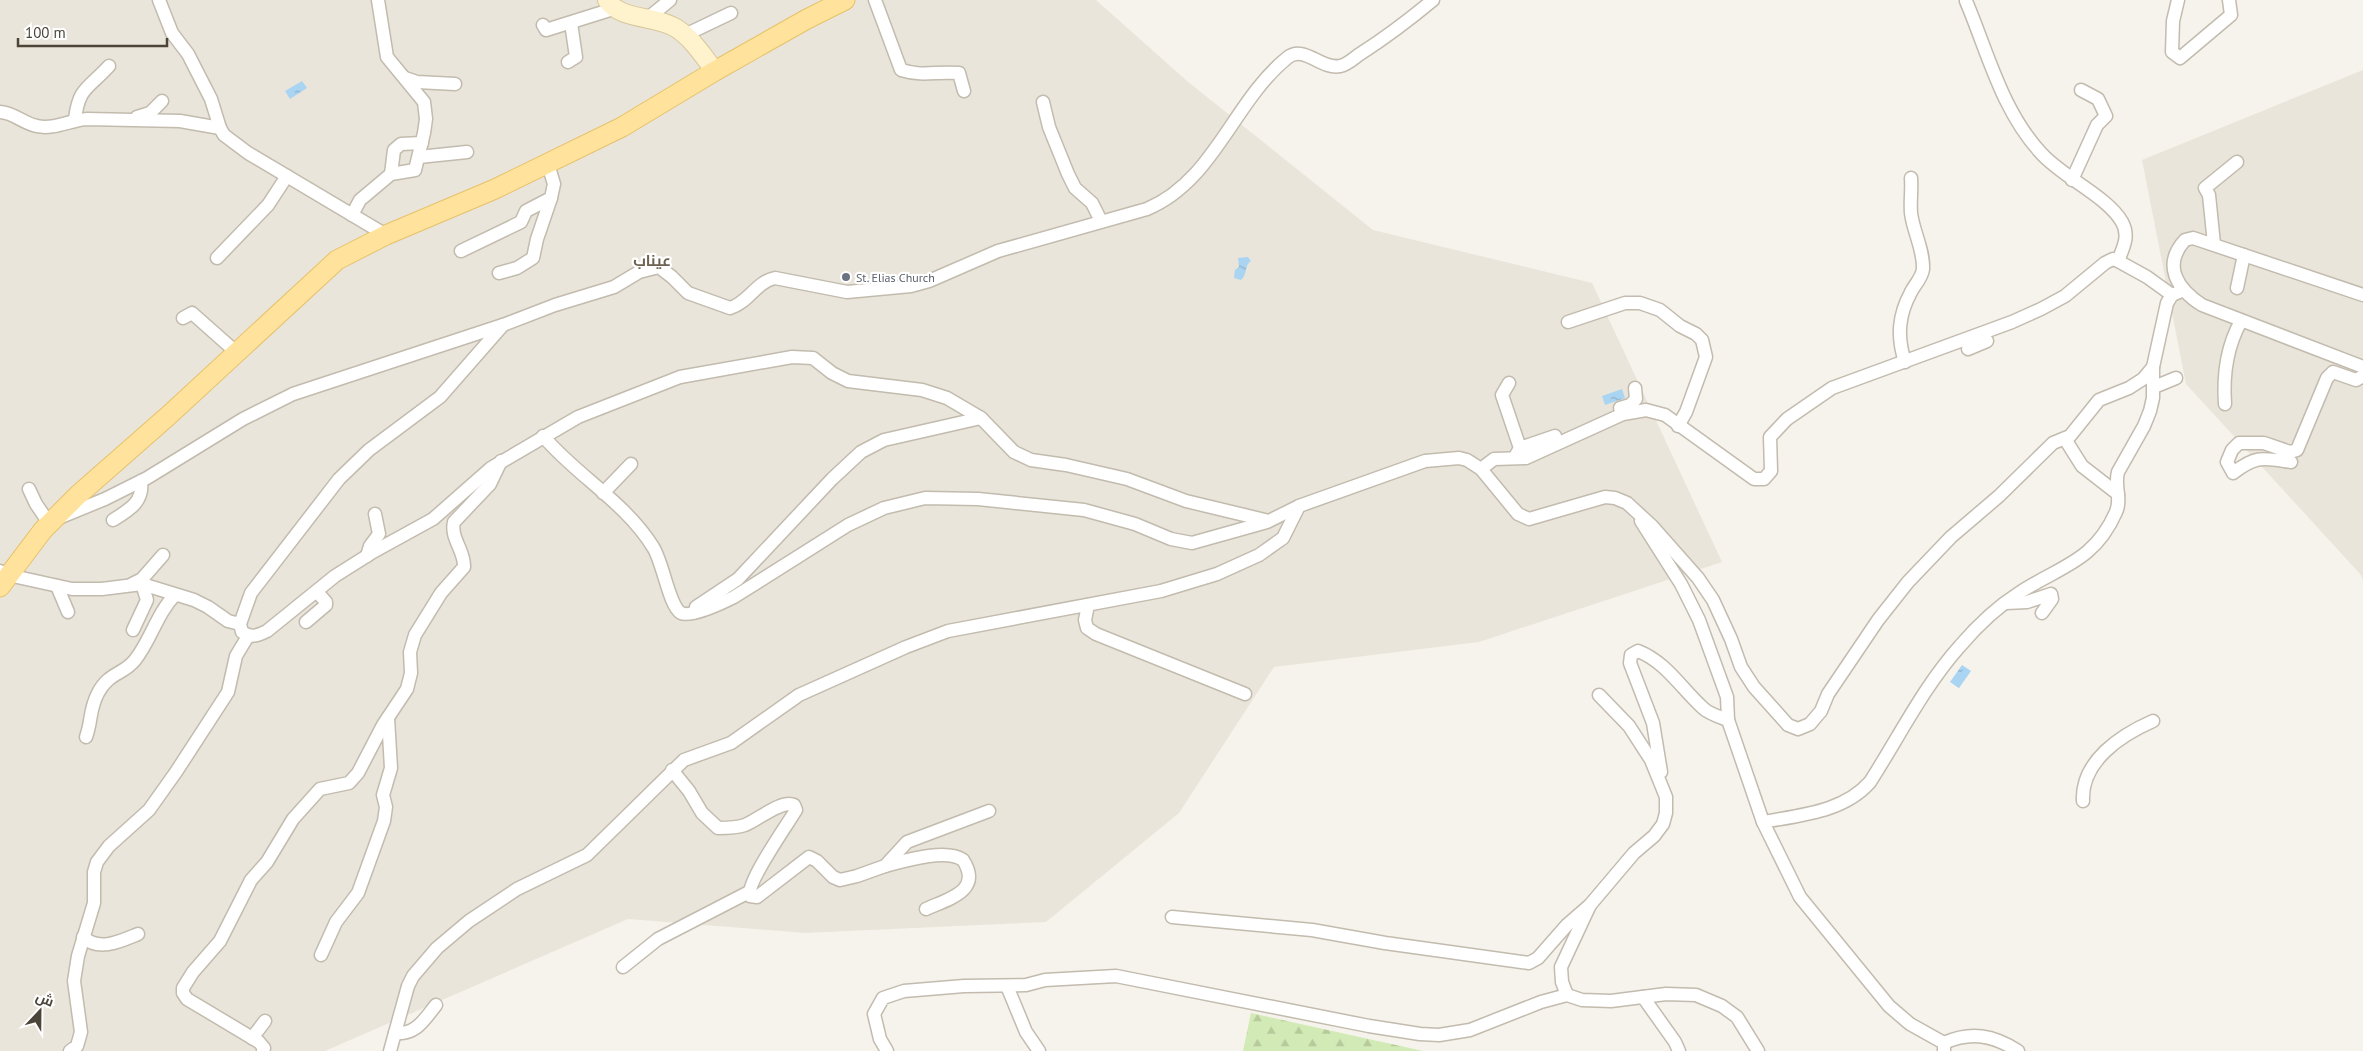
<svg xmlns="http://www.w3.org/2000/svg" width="2363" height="1051" font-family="'PT Sans',Cairo,sans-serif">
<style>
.residential{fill:#eae5da}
.forest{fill:url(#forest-firs)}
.water{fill:url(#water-ripples)}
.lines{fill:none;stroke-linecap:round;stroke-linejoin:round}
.street-casing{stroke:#c2bbae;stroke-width:15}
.secondary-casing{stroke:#d6c79b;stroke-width:20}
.primary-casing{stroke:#e6c16a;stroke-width:21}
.street{stroke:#fff;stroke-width:12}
.secondary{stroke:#fff3cd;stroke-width:18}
.primary{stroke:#ffe39c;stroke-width:19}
.worship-dot{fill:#6b7280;stroke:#fff;stroke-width:2}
.labels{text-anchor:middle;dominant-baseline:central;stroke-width:4.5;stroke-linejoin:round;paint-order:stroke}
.worship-label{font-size:12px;fill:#5b616d;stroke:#fff;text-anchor:start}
.quarter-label{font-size:15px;font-weight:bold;fill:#6e6250;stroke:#fff}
</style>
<defs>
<pattern id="forest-firs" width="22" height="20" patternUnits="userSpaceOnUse" patternTransform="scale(1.25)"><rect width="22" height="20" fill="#d2eab5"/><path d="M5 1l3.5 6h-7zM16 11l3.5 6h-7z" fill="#b6ca9c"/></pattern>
<pattern id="water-ripples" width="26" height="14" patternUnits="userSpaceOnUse" patternTransform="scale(1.25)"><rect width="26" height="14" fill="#a9d4f2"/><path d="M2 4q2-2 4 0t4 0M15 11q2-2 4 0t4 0" fill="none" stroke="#8caec5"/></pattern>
</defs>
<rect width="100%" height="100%" fill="#f6f3ec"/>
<!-- residential -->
<g class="residential">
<polygon points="0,0 1096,0 1187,81 1373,230 1592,283 1722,562 1479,642 1274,667 1179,813 1046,922 805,933 628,919 325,1051 0,1051"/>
<polygon points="2363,70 2363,580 2361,575 2186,384 2142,160"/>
</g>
<!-- forest -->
<polygon class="forest" points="1251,1013 1423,1051 1243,1051"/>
<!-- water -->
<g class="water">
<polygon points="302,81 307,88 290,99 285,91"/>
<path d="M 1248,257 L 1251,261 C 1244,265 1248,274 1241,280 L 1234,278 L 1235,270 L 1239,267 L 1238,258 Z"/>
<polygon points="1622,389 1625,398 1605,405 1602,396"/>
<polygon points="1962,665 1971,671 1959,688 1950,682"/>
</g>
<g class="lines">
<!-- street casing -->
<g class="street-casing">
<g id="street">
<polyline points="159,0 172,33 188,54 211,99 220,128 224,135 248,153 386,235"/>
<path d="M 875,0 L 901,70 C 924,77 936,71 959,73 L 964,91"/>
<polyline points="2178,0 2173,21 2172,52 2180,58 2231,15 2229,0"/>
<path d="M 1966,1 C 1988,53 2002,111 2041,153 C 2062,177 2107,196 2122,222 C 2130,236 2123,248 2118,261"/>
<polyline points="648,18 670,0"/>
<polyline points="543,25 546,30 613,9"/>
<polyline points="685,35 731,13"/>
<polyline points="568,62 576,57 571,23"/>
<polyline points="405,78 417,82 455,84"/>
<polyline points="1043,102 1049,127 1068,174 1075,188 1092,203 1101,221"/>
<path d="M 0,112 C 13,112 24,124 37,126 C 53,130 71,120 87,119 L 180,121 L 220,128"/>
<polyline points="137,117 150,113 162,101"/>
<path d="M 75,119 C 79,87 88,89 109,66"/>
<polyline points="419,157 467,152"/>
<polyline points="391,174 394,150 401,144 422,143"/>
<polyline points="2072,180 2097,125 2106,116 2098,99 2081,90"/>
<polyline points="352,215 360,200 391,174 415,170 424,133 426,119 424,102 387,57 378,0"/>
<polyline points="2214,244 2209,195 2205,188 2237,162"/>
<polyline points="461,251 521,222 526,211 551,198 554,184 548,164"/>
<polyline points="217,258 268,205 287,176"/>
<polyline points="499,273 517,268 533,258 537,239 551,198"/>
<polyline points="2237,288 2244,255"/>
<path d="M 2363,295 L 2193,238 L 2185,240 C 2162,265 2177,289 2202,305 L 2363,367"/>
<polyline points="183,318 192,313 236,352"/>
<polyline points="1568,322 1625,303 1640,303 1660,310 1680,326 1696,334 1702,340 1706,357 1686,412 1678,426"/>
<path d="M 503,325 L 555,305 L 614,287 L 639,272 L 659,267 L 672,277 L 688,293 L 730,308 C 748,303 756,282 775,278 L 847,292 L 911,286 L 929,281 L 998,251 L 1147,209 C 1214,181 1233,102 1287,58 C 1304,44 1321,70 1340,66 C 1347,65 1354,58 1360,54 C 1385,38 1409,20 1433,0"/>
<polyline points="1968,349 1987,341 1981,334"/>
<path d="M 1905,362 C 1897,337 1898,316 1911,292 C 1915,284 1922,278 1923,269 C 1924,250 1913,231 1911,213 C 1910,201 1912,190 1911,178"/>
<polyline points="1509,383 1502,395 1520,448 1516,455"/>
<polyline points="2154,387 2176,378"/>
<path d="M 2225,404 C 2223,376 2227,346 2241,321"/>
<polyline points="1620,408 1630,405 1636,399 1635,388"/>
<path d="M 543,436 C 577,476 625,502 653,547 C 663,562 669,606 681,613 C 690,618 724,602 734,597 L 848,525 L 884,508 L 925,498 L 978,499 L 1084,510 L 1135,524 L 1171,539 L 1192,543 L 1267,522"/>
<polyline points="2065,439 2082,466 2118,494"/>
<polyline points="1520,448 1555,436"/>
<path d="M 2291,462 C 2263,458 2256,455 2233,473 L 2227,462 L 2232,450 L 2239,443 L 2264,443 L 2290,452 L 2297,450 L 2327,378 L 2333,372 L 2356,380 L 2363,376"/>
<polyline points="1481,469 1494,459 1526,458 1623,414 1646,410 1665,415 1754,479 1764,479 1771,471 1770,437 1787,419 1832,388 2012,322 2041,309 2065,296 2105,263 2113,259 2118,261 2147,277 2172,295"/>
<polyline points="29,489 36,504 49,523"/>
<polyline points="603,493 631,464"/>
<path d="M 61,517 L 105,499 L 147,478 L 243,419 L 293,394 L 503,325 L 440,397 L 369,450 L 339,479 L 251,593 L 240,624 L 242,632 C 251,638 257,636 267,631 L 335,576 L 373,552 L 433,519 L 491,468 L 578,417 L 680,377 L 792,357 L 813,358 L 832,373 L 848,381 L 922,390 L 947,398 L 981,418 L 1014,452 L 1031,460 L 1066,465 L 1127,479 L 1186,501 L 1269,521 L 1299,506"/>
<path d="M 113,520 C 129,510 144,502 141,481"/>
<polyline points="1641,521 1681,584 1699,620 1727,697 1728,720 1763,822 1800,897 1889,1006 1910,1024 1944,1043 1944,1051"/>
<polyline points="367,556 370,546 379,534 375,514"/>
<polyline points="0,571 8,575 72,589 102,589 142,584 194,600 208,607 228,621 240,624"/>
<polyline points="132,584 142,579 163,555"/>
<polyline points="57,586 68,612"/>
<polyline points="2006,603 2027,602 2051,594 2052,599 2042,613"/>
<polyline points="1088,605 1085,620 1087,628 1096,634 1245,694"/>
<polyline points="696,607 738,579 832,479 861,452 884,440 981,418"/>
<polyline points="306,622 326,605 326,602 317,592"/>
<polyline points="133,630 147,600 142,584"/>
<path d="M 86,737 C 92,721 89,710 98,693 C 109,672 123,675 135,660 C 151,640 157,613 175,595"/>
<path d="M 672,770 L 689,791 L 702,813 L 718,828 C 727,828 736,828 745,825 C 758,820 782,799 794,805 L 796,810 C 787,825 746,883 750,896 L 757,897 L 809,857 L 817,861 L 833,877 L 840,880 L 857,876 L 885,866 L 907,842 L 989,811"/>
<path d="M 1661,772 L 1653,723 L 1630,663 L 1631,655 L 1638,651 C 1666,662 1681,688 1703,708 C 1709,714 1720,717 1728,720"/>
<path d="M 2083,801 C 2081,761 2121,735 2153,721"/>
<path d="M 1763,822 C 1800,815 1844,812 1870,782 C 1899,737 1924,686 1960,646 C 1977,626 1997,607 2019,593 C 2060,566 2094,562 2116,512 C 2122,499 2114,486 2118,472 L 2144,426 L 2150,411 L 2153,398 L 2153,367 L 2167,303 L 2172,295 L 2184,290"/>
<path d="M 885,866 C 904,861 946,848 963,860 C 983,891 948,899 926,909"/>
<polyline points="1172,917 1312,930 1385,943 1529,963 1538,958 1567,925 1590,905"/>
<path d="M 83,937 C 99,952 121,941 138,934"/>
<polyline points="321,955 336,922 358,893 384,821 386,807 383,795 391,768 388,718"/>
<polyline points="623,967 658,939 749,892"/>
<polyline points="1007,986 1026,1032 1039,1051"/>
<polyline points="1567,995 1562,982 1561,967 1590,905 1634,853 1654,836 1663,824 1666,813 1666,797 1651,760 1629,726 1599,695"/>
<polyline points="1643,997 1675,1042 1679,1051"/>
<path d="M 395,1033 C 416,1035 424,1020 436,1005"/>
<polyline points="252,1038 265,1021"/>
<path d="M 1944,1043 C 1971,1031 1993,1035 2018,1051"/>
<polyline points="70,1051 77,1046 81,1032 74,981 78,956 94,903 94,872 97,862 109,846 149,810 176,772 228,692 236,656 248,636"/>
<path d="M 263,1051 L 264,1048 L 259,1042 L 187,999 L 183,993 L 183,988 L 193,972 L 220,941 L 251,880 L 267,862 L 293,819 L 320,789 L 349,783 L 358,773 L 383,725 L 407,689 L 411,673 L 410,652 L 415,635 L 441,593 L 464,567 C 465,551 450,538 454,522 L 490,484 L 501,461"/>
<polyline points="390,1051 408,986 413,976 437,948 469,921 517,889 587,855 684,760 731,743 799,695 906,647 948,631 1161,591 1217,574 1259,555 1283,538 1299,506 1425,461 1459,458 1467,460 1481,469 1518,514 1529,519 1605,497 1615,498 1627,503 1652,526 1698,578 1713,600 1731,639 1741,667 1754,687 1788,725 1798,729 1810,724 1821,711 1828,694 1878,620 1908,582 1951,537 1999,496 2053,443 2070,436 2099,400 2129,388 2143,379 2153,367"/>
<polyline points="887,1051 880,1039 874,1014 883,998 904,991 964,986 1026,985 1045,980 1116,976 1369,1026 1420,1034 1439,1035 1470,1030 1541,1002 1567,995 1582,1000 1611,1001 1666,994 1696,995 1722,1006 1737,1017 1758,1051"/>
</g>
</g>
<!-- secondary casing -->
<g class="secondary-casing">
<path id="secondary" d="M 607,0 C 621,21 655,15 676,28 C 692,38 703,56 715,71"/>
</g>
<!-- primary casing -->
<g class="primary-casing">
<polyline id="primary" points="0,587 43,530 78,495 168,416 337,260 386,235 495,189 622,127 715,71 807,19 845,0"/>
</g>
<!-- street -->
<use href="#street" class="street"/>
<!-- secondary -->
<use href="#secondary" class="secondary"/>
<!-- primary -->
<use href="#primary" class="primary"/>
</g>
<!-- markers -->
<circle class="worship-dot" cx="846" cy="277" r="5"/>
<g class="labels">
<!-- worship labels -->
<g class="worship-label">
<text x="856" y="277">St. Elias Church</text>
</g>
<!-- quarter labels -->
<g class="quarter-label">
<text x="652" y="260">عيناب</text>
</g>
</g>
<!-- north arrow -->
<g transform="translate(40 1011) rotate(22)" stroke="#ffffff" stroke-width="4" paint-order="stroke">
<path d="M0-4L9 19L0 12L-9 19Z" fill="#4b4439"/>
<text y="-8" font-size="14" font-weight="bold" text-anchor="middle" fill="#4b4439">ش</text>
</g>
<!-- scale -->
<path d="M18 38v8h149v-8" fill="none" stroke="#4b4439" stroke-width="2.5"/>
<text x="25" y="38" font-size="15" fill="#4b4439" stroke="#ffffff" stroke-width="4" paint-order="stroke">100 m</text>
</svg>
